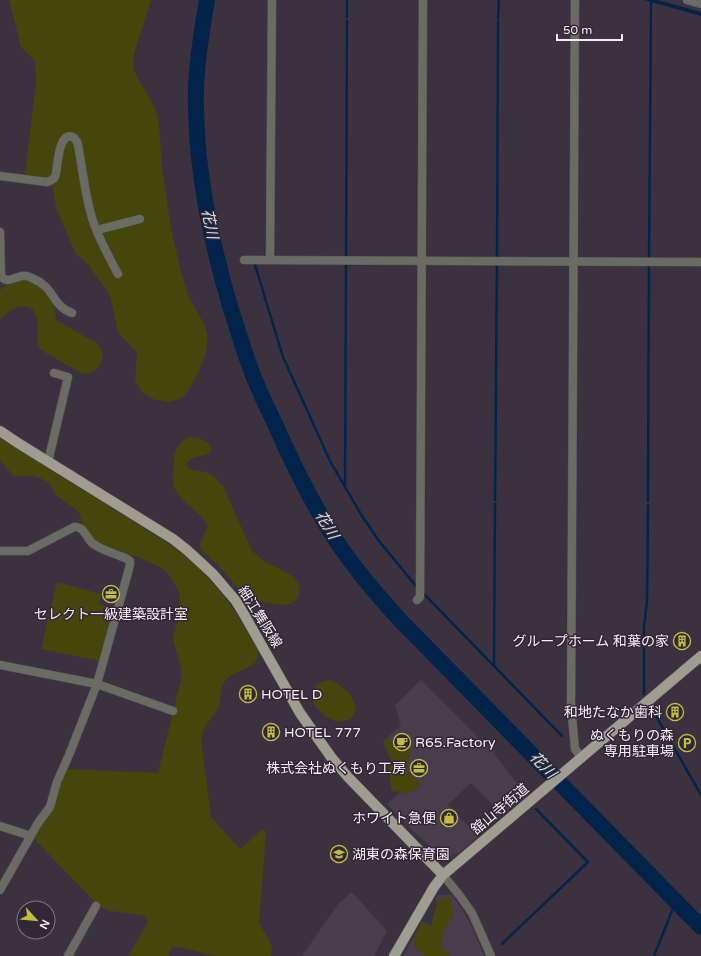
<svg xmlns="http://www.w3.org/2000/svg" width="701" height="956" font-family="'Varela Round','Noto Sans JP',sans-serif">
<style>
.built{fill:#483c4d}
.green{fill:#44460b}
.water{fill:#03244a}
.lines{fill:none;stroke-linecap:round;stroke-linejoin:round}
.stream{stroke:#03244a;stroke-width:2.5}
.river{stroke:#03244a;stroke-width:16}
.minor-casing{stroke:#59505c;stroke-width:9}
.primary-casing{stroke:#59505c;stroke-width:11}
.minor{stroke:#6a6b63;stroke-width:8}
.primary{stroke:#9d9e8f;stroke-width:10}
.labels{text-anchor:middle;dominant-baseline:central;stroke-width:3;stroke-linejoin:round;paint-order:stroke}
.poi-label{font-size:14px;fill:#f3edf5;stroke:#322835;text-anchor:end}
.street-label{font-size:14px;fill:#f3edf5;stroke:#322835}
.water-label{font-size:15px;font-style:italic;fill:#d3e0f0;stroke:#322835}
</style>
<rect width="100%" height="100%" fill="#3c323f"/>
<!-- built -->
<g class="built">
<polygon points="421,680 492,751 526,795 503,815 471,783 448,805 478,836 460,852 449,857 441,855 416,834 387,804 399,793 395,769 383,742 401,725 395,705"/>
<polygon points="352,892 387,931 374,956 302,956 338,904"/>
<polygon points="438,895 452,895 455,899 471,925 484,956 403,956 422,922 431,926 438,901 435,900"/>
</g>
<!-- green -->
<g class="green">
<polygon points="9,0 151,0 134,54 133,63 134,71 155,108 159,124 162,167 171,229 182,276 188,295 204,324 207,334 207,345 205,356 195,379 188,391 180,399 167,402 153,399 141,391 135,380 137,353 133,348 121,336 118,331 110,296 88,264 76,254 56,208 52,183 27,176 25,173 36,83 35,61 21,47"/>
<path d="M 24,279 L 39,285 L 51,299 L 54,305 L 56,320 L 96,343 C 110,355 99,377 81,373 L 41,350 C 32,338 45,313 28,307 C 18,303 7,313 0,319 L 0,290 L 9,283 Z"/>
<path d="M 189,437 C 198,437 209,440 212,449 C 207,459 195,453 187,463 L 188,468 C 194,471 199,471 205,472 C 213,474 218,480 223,486 L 252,551 L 264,561 L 289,574 L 294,578 L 298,583 L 300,590 L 298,598 L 291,604 L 283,605 L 250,600 L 244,596 L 220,567 L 200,548 L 200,544 L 208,525 C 199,510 177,501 173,484 C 172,477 173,469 174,462 C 174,450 178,442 189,437 Z"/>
<path d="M 0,438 L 169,544 C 213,576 232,604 258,650 C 262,670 234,669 225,681 C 220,687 221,697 219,705 C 214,719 203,723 201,740 L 211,817 L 239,848 L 243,847 L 260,831 L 263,829 L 266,832 L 259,923 L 270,942 L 272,947 L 271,956 L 215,956 L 178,947 L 173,947 L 169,951 L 169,956 L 128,956 L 146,926 L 148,922 L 146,917 L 141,915 L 111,911 L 102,908 L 95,902 L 36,841 L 35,836 L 66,771 L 69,769 L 158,773 L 181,680 L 181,668 L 173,639 L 180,611 L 180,596 L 176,586 L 166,571 L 160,567 L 136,556 L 125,554 L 95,541 L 83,526 L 79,512 L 57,496 L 48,482 L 35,476 L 14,476 L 0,461 Z"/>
<polygon points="57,582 101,594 99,604 114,608 100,661 41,649"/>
<path d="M 330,680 C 342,684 361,701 354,715 C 352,718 348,721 344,721 C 320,724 294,686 330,680 Z"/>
<path d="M 387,738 L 391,742 L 409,748 L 411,750 L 407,771 L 421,785 C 414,792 408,794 399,793 L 398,790 L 394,793 L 391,789 L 389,767 L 390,765 L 394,765 L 383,742 Z"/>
<path d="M 443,897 L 446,897 L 451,900 L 452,908 L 454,914 L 452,919 L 444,930 L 441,945 L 444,950 L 451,956 L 425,956 C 410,944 411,939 422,923 L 431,926 L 438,901 Z"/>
</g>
<!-- water -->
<polygon class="water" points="644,0 658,0 701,12 701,16"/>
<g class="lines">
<!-- stream -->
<g class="stream">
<polyline points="347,17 347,0"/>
<polyline points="498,18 499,0"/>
<polyline points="346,257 347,21"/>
<polyline points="497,257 498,21"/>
<polyline points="649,258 651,0"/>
<polyline points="255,265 283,357 330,461 362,516 379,541 416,586"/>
<polyline points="345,487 346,263"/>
<polyline points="495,500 497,264"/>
<polyline points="648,501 649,264"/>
<polyline points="424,594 562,736"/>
<polyline points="494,665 495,504"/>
<polyline points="644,694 644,627 647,601 648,505"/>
<polyline points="652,709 701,795"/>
<polyline points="502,944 588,862 536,809"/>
<polyline points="654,956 676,901"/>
</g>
<!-- river -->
<path class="river" d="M 207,0 C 202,29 197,58 196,87 C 194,162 209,235 230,306 C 237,327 243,349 251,370 C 258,389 267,407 276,426 C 293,465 312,503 335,539 C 354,568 377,595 401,621 L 701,927"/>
<!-- minor casing -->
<g class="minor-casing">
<g id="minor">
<polyline points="575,0 571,706 575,749 582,758"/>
<polyline points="687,0 701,4"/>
<path d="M 0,176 L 47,182 C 50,181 53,180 55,177 C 58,171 57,131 73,137 C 76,139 77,141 78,145 C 83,171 85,198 94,224 C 100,241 109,257 118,274"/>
<polyline points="97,230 140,219"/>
<path d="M 0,232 L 1,275 C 5,285 15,277 22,276 C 27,275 30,277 34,279 C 55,288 52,306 72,313"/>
<polyline points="270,259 272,0"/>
<polyline points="244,260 701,262"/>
<polyline points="48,462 68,377 54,373"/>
<path d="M 0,551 L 28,551 L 74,527 C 84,526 86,537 92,543 C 100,550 117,554 127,559 L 130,561 L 130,565 L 97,684 L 69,755 L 57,782 L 50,807 L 38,823 L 0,890"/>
<polyline points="417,600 420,597 423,0"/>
<polyline points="0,665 97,684 173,711"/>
<polyline points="0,826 25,834 30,837"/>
<polyline points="443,875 460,896 472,913 491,956"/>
<polyline points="68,956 96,906"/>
</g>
</g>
<!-- primary casing -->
<g class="primary-casing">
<g id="primary">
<polyline points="0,431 18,443 173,539 187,550 213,574 236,601 245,616 300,713 331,757 348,777 443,875"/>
<polyline points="394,956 434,887 443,875 701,656"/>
</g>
</g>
<!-- minor -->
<use href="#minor" class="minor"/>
<!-- primary -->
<use href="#primary" class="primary"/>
</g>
<!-- icons -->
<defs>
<g id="office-ring" transform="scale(0.9)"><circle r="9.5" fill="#322835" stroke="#c2bd3f" stroke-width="1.5"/><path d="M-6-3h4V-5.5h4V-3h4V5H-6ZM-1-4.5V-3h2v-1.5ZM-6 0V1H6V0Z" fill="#c2bd3f"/></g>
<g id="building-ring" transform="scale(0.9)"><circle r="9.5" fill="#322835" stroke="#c2bd3f" stroke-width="1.5"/><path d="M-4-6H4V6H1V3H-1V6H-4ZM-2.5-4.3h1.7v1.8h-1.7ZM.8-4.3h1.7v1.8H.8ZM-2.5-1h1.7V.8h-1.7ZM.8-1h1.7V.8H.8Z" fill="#c2bd3f"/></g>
<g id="cafe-ring" transform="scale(0.9)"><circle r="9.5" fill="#322835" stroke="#c2bd3f" stroke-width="1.5"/><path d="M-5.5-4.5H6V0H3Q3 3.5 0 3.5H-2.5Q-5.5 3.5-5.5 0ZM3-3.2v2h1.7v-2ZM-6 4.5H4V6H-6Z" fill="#c2bd3f"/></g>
<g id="parking-ring" transform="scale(0.9)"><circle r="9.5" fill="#322835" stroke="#c2bd3f" stroke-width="1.5"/><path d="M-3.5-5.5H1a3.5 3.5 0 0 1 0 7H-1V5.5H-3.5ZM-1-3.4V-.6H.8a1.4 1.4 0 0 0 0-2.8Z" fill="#c2bd3f"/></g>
<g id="shop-ring" transform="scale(0.9)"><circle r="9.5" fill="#322835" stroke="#c2bd3f" stroke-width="1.5"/><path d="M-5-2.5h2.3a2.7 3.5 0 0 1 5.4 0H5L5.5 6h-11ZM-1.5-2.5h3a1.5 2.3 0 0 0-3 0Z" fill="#c2bd3f"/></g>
<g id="school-ring" transform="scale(0.9)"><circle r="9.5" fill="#322835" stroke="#c2bd3f" stroke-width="1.5"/><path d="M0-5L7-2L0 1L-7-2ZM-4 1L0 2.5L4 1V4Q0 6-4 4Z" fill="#c2bd3f"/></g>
</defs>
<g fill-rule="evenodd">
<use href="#office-ring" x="111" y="594"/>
<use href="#building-ring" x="682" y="641"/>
<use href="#building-ring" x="248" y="694"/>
<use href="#building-ring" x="675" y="712"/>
<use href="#building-ring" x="271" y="732"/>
<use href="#cafe-ring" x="402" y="742"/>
<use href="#parking-ring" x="687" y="743"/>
<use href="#office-ring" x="419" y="768"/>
<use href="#shop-ring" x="449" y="818"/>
<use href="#school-ring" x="339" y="854"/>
</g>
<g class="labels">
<!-- poi labels -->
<g class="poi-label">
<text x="111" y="614" text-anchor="middle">セレクト一級建築設計室</text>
<text x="669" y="641">グループホーム 和葉の家</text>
<text x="261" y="694" text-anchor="start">HOTEL D</text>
<text x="662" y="712">和地たなか歯科</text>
<text x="284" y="732" text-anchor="start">HOTEL 777</text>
<text x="674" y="735">ぬくもりの森<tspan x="674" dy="16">専用駐車場</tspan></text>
<text x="415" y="742" text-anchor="start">R65.Factory</text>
<text x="406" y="768">株式会社ぬくもり工房</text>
<text x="436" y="818">ホワイト急便</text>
<text x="352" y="854" text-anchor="start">湖東の森保育園</text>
</g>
<!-- street labels -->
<g class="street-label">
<text transform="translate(260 617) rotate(58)">細江舞阪線</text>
<text transform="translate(500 809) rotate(-40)">舘山寺街道</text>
</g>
<!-- water labels -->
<g class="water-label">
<text transform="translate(210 224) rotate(78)">花川</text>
<text transform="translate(327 525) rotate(59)">花川</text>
<text transform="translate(543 765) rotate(46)">花川</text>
</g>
</g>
<!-- north arrow -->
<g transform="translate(36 920) rotate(117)"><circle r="19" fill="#322835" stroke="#7f7782"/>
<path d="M0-3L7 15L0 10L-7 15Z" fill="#c2bd3f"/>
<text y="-6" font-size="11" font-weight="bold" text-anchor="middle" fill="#f3edf5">N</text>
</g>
<!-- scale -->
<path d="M557 34v6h65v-6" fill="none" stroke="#f3edf5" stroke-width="2"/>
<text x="563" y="34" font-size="12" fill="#f3edf5" stroke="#322835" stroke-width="3" paint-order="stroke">50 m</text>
</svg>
